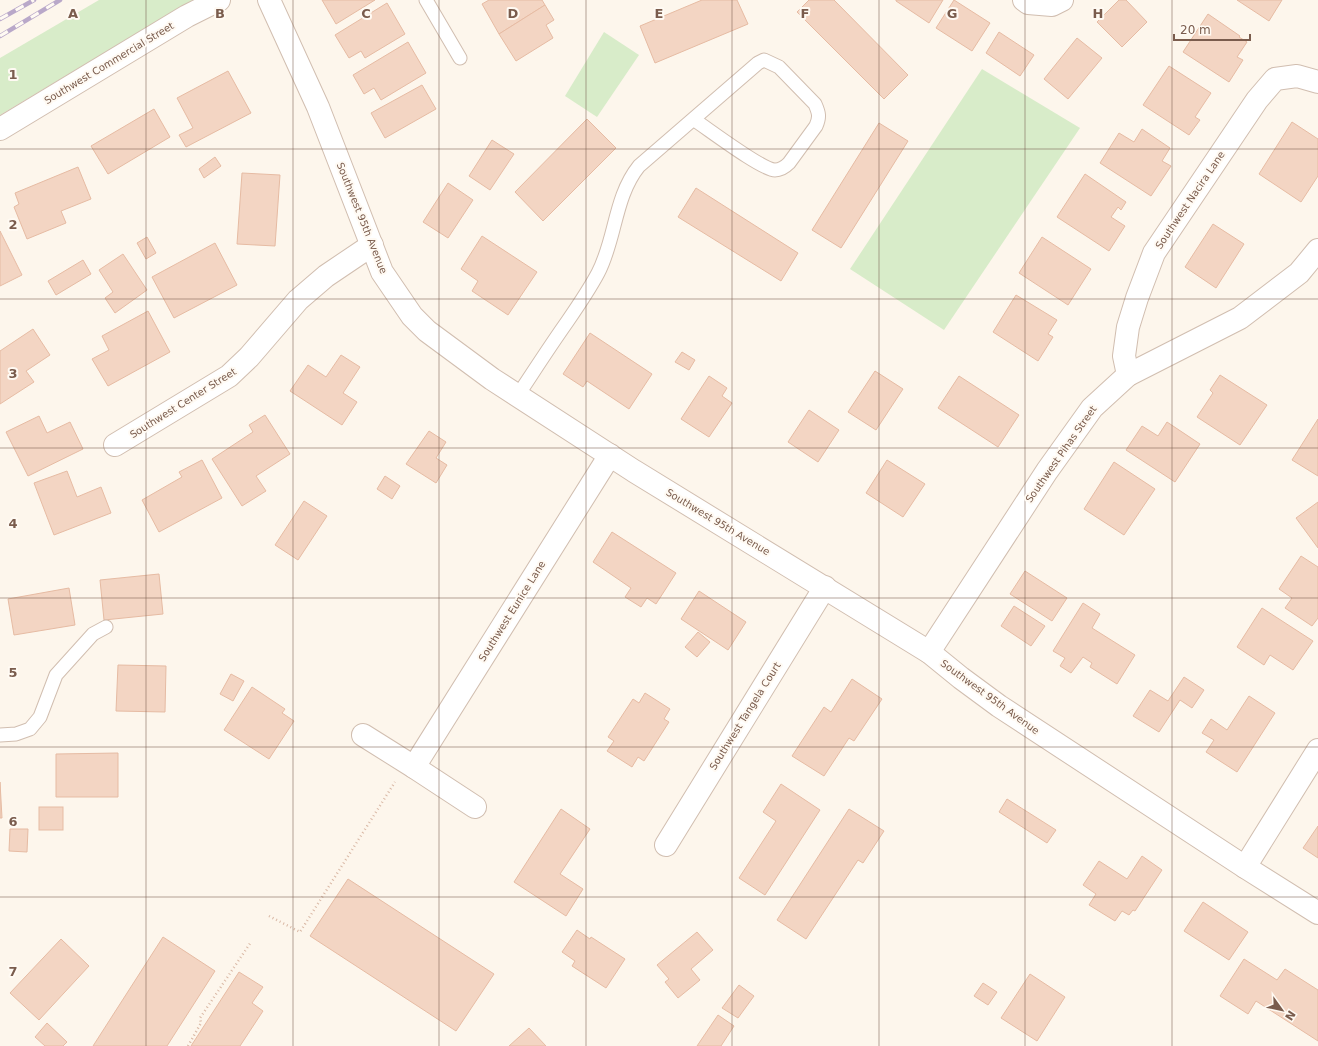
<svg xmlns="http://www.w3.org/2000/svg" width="1318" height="1046" font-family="'DejaVu Sans',sans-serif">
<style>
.green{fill:#d8ecc9}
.building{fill:#f3d5c3;stroke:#e6bba3}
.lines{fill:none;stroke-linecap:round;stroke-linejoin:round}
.service-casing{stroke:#d1beb0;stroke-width:15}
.minor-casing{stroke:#d1beb0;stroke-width:24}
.path{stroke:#d9b8a5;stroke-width:2.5;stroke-dasharray:1 3;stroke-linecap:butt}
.service{stroke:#fff;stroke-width:13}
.minor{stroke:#fff;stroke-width:22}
.rail-casing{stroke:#b9a8c9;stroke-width:4.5}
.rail{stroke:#fffaf3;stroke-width:3;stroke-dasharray:9;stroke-linecap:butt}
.grid{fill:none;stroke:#7a5c4d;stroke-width:1;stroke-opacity:0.55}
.labels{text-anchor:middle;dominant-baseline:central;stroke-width:4;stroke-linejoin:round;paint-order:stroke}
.street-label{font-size:10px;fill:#7a5c4d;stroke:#fffaf3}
.grid-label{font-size:13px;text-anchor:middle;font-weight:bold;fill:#7a5c4d;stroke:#fffaf3;stroke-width:4;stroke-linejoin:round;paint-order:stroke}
</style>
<rect width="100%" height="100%" fill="#fdf6ec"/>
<!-- green -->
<g class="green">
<polygon points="99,0 193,0 0,115 0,58"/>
<polygon points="604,32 639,55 597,117 565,96"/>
<polygon points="982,69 1080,128 944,330 850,269"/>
</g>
<!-- building -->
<g class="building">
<polygon points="322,0 375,0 336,24"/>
<polygon points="489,0 542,0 545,5 499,34 482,4"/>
<polygon points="702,0 737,0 748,24 655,63 640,26"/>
<polygon points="809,0 834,0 908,75 884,99 797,12"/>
<polygon points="896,0 943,0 929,23 896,1"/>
<polygon points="954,0 990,23 972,51 936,28"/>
<polygon points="1119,0 1126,0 1147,22 1122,47 1097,22"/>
<polygon points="1237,0 1282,0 1269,21"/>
<polygon points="387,3 405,34 365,58 361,51 349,58 335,35"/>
<polygon points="545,5 554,20 546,25 553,38 516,61 499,34"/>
<polygon points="1208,14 1240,36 1239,37 1247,42 1237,57 1243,60 1229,82 1183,52"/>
<polygon points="999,32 1034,55 1020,76 986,53"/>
<polygon points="1077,38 1102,58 1068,99 1044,79"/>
<polygon points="408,42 426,73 381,100 374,88 364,94 353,75"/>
<polygon points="1169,66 1211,93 1195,117 1200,120 1189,135 1143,105"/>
<polygon points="228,71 251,113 186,147 179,135 193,128 177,98"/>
<polygon points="422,85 436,109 385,138 371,113"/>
<polygon points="154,109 170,137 108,174 91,146"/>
<polygon points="587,119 616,148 543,221 515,192"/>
<polygon points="1292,122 1318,139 1318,176 1301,202 1259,174"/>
<polygon points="879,123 908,141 841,248 812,230"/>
<polygon points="1142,129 1170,148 1162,161 1171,166 1151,196 1100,163 1119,133 1134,142"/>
<polygon points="492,140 514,154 490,190 469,176"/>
<polygon points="215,157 221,166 204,178 199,169"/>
<polygon points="78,167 91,199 61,211 66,223 27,239 14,207 19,204 15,193"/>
<polygon points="242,173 280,175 275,246 237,244"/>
<polygon points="1085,174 1126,202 1121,210 1118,207 1111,217 1125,226 1109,251 1057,217"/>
<polygon points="448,183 473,200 448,238 423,222"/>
<polygon points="696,188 798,253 781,281 678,217"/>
<polygon points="1213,224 1244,244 1216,288 1185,267"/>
<polygon points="0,231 22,275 0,286"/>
<polygon points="482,236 537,272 508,315 472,291 478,281 461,269"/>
<polygon points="147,237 156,253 146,259 137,243"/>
<polygon points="1042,237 1091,269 1068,305 1019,273"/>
<polygon points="215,243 237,285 174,318 152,277"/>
<polygon points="123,254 147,290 115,313 105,298 113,292 99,270"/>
<polygon points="83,260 91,274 56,295 48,281"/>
<polygon points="1016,295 1057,320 1048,334 1053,337 1038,361 993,332"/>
<polygon points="148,311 170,352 108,386 92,359 109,350 102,336"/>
<polygon points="33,329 50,355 26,371 34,382 0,404 0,351"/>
<polygon points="590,333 652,374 629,409 587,381 583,387 563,374"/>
<polygon points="682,352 695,360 689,370 675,362"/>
<polygon points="341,355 360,367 343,393 357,402 342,425 290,391 308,365 326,377"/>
<polygon points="875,371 903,389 876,430 848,412"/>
<polygon points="1220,375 1267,405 1240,445 1197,417 1213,393 1210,390"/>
<polygon points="709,376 727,388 722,396 732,403 709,437 681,419"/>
<polygon points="959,376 1019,415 998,447 938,408"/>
<polygon points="809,410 839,430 818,462 788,442"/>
<polygon points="265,415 290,454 256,476 266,491 242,506 212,459 253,432 249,425"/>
<polygon points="39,416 47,433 70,422 83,449 28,476 6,432"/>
<polygon points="1318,419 1318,476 1292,460"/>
<polygon points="1167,422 1200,444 1175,482 1126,450 1142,426 1158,436"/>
<polygon points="429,431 446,442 436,458 447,465 436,483 406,464"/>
<polygon points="202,460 222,498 159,532 142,500 182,477 179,472"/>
<polygon points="887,460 925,484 903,517 866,493"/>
<polygon points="1114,462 1155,489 1124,535 1084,509"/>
<polygon points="67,471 77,497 101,487 111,513 54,535 34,483"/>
<polygon points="385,476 400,486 392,499 377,489"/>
<polygon points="304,501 327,516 298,560 275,545"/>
<polygon points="1318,502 1318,548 1296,518"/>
<polygon points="612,532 676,573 656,604 647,598 641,607 625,597 631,588 593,562"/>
<polygon points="1301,556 1318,567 1318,618 1312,626 1285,608 1292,598 1279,589"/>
<polygon points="1025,571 1067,598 1052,621 1010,594"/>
<polygon points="159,574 163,614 104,620 100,580"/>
<polygon points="69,588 75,625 14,635 8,599"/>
<polygon points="699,591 746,622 728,650 681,619"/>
<polygon points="1083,603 1100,614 1092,628 1135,655 1117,684 1090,667 1092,663 1083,657 1071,673 1060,666 1065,658 1053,651"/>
<polygon points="1014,606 1045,626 1031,646 1001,626"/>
<polygon points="1262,608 1313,641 1293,670 1270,655 1264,665 1237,647"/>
<polygon points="698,632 710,642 697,657 685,647"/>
<polygon points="118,665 166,666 165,712 116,711"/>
<polygon points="231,674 244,681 233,701 220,694"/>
<polygon points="1184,677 1204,690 1192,708 1180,700 1159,732 1133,716 1150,690 1168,701"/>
<polygon points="852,679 882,699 854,741 849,738 824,776 792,756 824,707 831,712"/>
<polygon points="252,687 285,709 282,713 294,721 269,759 224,730"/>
<polygon points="645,693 670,709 664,719 669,722 644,761 638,757 632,767 607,751 614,741 608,737 633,699 639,703"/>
<polygon points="1249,696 1275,713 1237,772 1206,752 1214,740 1202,733 1211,719 1227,730"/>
<polygon points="118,753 118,797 56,797 56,754"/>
<polygon points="0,782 2,818 0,818"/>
<polygon points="781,784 820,810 765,895 739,878 776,821 763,812"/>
<polygon points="1007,799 1056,830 1047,843 999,812"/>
<rect x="39" y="807" width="24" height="23"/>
<polygon points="561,809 590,829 560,874 583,889 566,916 514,882"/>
<polygon points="849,809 884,831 863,863 858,860 806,939 777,920"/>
<polygon points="1318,826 1318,858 1303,848"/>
<polygon points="10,829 28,829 27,852 9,851"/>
<polygon points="1142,856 1162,870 1135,911 1133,910 1129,915 1122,911 1115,921 1089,905 1096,894 1083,885 1099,861 1127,879"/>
<polygon points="348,879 494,974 456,1031 310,936"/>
<polygon points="1203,902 1248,932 1229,960 1184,931"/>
<polygon points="577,930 590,939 591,937 625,959 606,988 572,966 575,961 562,952"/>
<polygon points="697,932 713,950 691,969 700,980 678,998 665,982 669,979 657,965"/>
<polygon points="163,937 215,971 167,1046 93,1046"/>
<polygon points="61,939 89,966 39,1020 10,993"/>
<polygon points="1244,959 1277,980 1285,969 1318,990 1318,1041 1256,1001 1248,1014 1220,996"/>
<polygon points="239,972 263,987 252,1003 263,1011 240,1046 191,1046"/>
<polygon points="1030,974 1065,997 1037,1041 1001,1018"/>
<polygon points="983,983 997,992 988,1005 974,996"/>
<polygon points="739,985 754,996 738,1018 722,1008"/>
<polygon points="718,1015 734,1026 721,1046 697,1046"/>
<polygon points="47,1023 67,1042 63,1046 45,1046 35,1037"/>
<polygon points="529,1028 546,1046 509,1046"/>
</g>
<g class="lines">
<!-- service casing -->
<g class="service-casing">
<g id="service">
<polyline points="426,0 460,58"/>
<path d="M 518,395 C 534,371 550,346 567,322 C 578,306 589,290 598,273 C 616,239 614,197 639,166 L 758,63 L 764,60 L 779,67 L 815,104 C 819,113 820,117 816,126 L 789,163 C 785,167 781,170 775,170 C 762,170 707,128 693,119"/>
<polyline points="0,735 16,734 30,729 40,717 56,675 93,634 106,627"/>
</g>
</g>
<!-- minor casing -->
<g class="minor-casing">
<g id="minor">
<polyline points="269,0 318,107 382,272 412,316 427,331 492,379 634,471 929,652 961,678 999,706 1245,867 1318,913"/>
<polyline points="1024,0 1028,3 1052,5 1062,0"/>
<polyline points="0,129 187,16 219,0"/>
<polyline points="1128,375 1124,356 1128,327 1137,298 1154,253 1257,100 1275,79 1297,76 1318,82"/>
<polyline points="115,445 229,376 249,357 298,300 326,276 372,245"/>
<polyline points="929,652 1047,471 1092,408 1128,375 1240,318 1299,273 1318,250"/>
<polyline points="363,735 414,767"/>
<polyline points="475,807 414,767 610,455"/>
<polyline points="666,845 825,587"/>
<polyline points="1245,867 1318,750"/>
</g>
</g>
<!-- path -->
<g class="path">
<polyline points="269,916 300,932 395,782"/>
<polyline points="188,1046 201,1023 200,1018 251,942"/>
</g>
<!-- service -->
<use href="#service" class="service"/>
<!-- minor -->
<use href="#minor" class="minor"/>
<!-- rail casing -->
<g class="rail-casing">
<g id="rail">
<polyline points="0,19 34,0"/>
<polyline points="0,36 60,0"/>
</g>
</g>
<!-- rail -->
<use href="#rail" class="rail"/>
</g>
<!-- grid -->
<path class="grid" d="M 146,0 L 146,1046M 293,0 L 293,1046M 439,0 L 439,1046M 586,0 L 586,1046M 732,0 L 732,1046M 879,0 L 879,1046M 1025,0 L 1025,1046M 1172,0 L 1172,1046M 0,149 L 1318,149M 0,299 L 1318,299M 0,448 L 1318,448M 0,598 L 1318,598M 0,747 L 1318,747M 0,897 L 1318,897"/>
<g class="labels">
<!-- street labels -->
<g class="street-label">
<text transform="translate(109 63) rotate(-31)">Southwest Commercial Street</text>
<text transform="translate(1190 200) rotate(-56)">Southwest Nacira Lane</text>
<text transform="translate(362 218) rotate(68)">Southwest 95th Avenue</text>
<text transform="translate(183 403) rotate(-32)">Southwest Center Street</text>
<text transform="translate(1061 454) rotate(-55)">Southwest Pihas Street</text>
<text transform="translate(718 522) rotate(31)">Southwest 95th Avenue</text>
<text transform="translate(512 611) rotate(-58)">Southwest Eunice Lane</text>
<text transform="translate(990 697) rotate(36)">Southwest 95th Avenue</text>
<text transform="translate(745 716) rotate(-58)">Southwest Tangela Court</text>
</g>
</g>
<g class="grid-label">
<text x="73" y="18">A</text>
<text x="220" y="18">B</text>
<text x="366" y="18">C</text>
<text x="513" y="18">D</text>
<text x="659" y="18">E</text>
<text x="805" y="18">F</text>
<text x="952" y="18">G</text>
<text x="1098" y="18">H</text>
<text x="13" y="79">1</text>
<text x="13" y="229">2</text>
<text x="13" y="378">3</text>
<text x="13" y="528">4</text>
<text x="13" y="677">5</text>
<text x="13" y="826">6</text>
<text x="13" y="976">7</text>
</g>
<!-- north arrow -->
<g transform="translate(1282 1010) rotate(123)" stroke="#fffaf3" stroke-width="3" paint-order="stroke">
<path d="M0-3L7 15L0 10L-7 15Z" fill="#7a5c4d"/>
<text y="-6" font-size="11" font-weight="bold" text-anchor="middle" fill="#7a5c4d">N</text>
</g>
<!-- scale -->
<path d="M1174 34v6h76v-6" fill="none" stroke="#7a5c4d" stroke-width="2"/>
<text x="1180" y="34" font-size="12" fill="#7a5c4d" stroke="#fffaf3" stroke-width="3" paint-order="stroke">20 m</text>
</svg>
